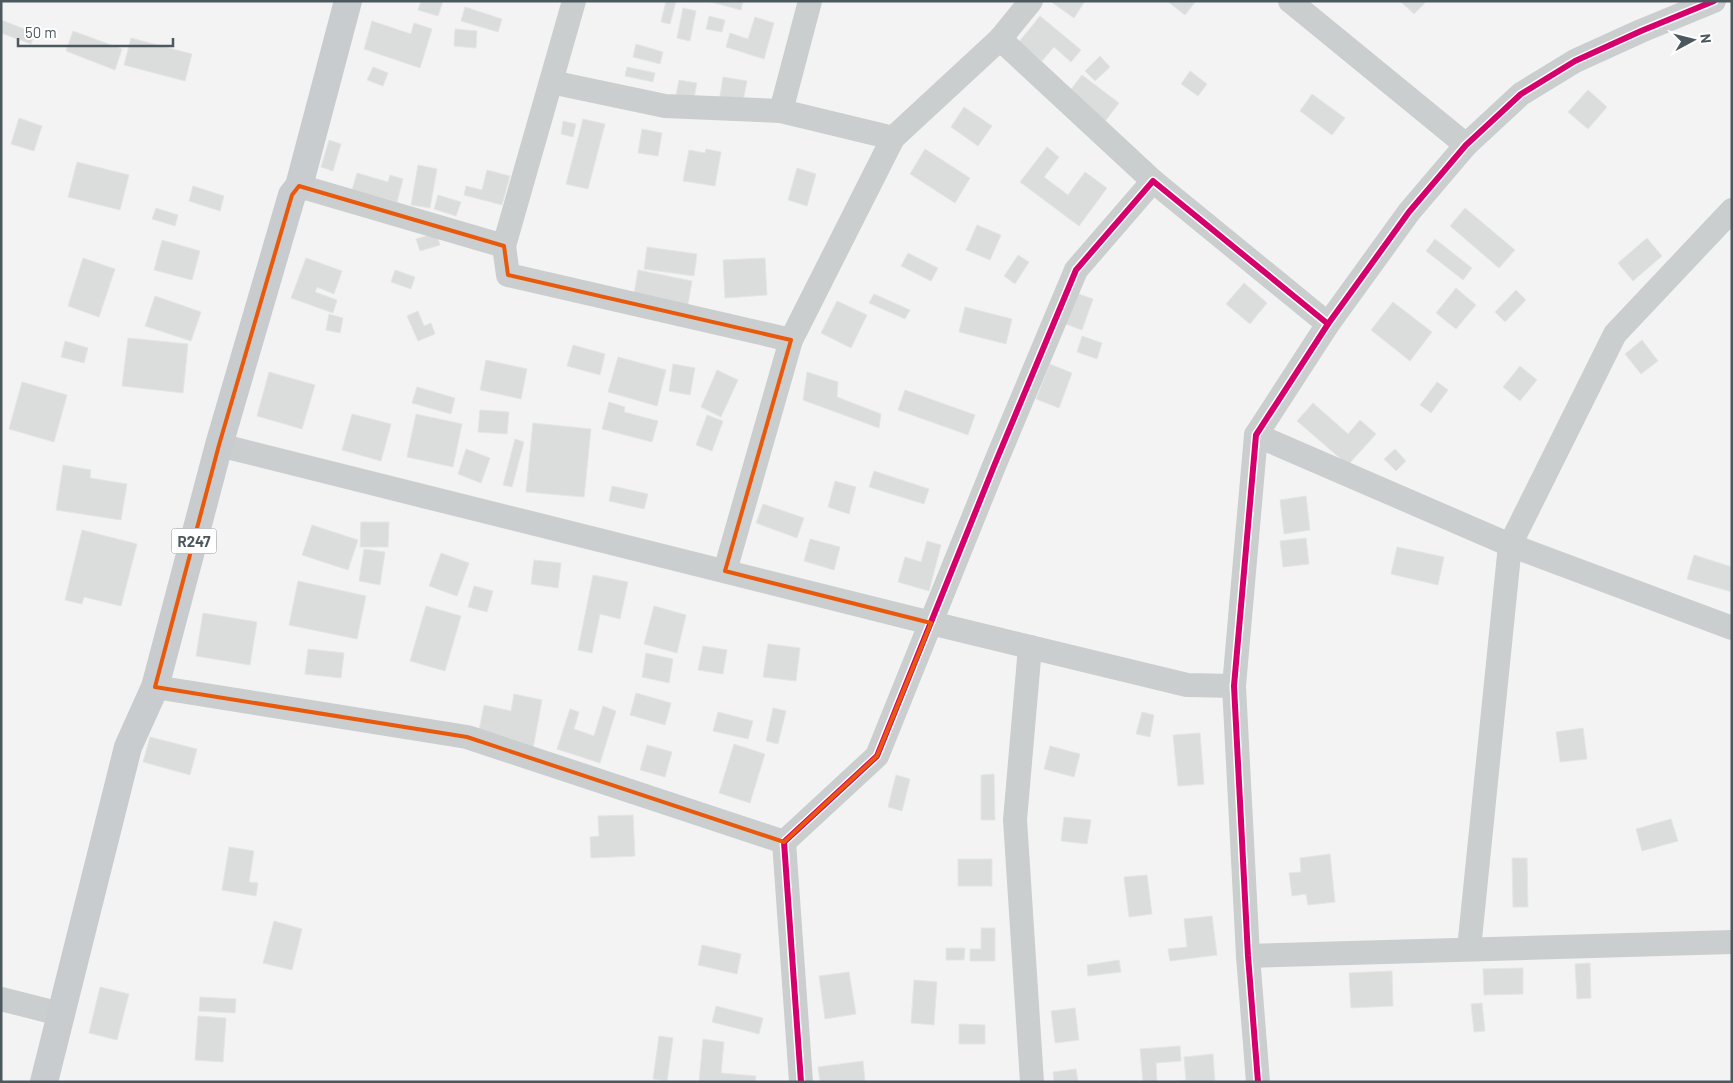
<svg xmlns="http://www.w3.org/2000/svg" width="1733" height="1083" font-family="Barlow,sans-serif">
<style>
.building{fill:#dbdcdc;stroke:#e5e5e6}
.lines{fill:none;stroke-linecap:round;stroke-linejoin:round}
.minor{stroke:#cbcece;stroke-width:24}
.primary{stroke:#c9ccce;stroke-width:28}
.cycleway-casing{stroke:#fff;stroke-width:9}
.cycleway{stroke:#d6006c;stroke-width:6}
.marked{fill:none;stroke:#e8590c;stroke-width:4;stroke-linejoin:round}
.labels{text-anchor:middle;dominant-baseline:central;stroke-width:4.5;stroke-linejoin:round;paint-order:stroke}
.shield{fill:#fff;stroke:#818b8e;stroke-width:1}
.shield-label{font-size:15px;font-weight:bold;fill:#4b595e}
</style>
<rect width="100%" height="100%" fill="#f4f3f3"/>
<!-- building -->
<g class="building">
<polygon points="421,1 443,1 438,16 418,10"/>
<polygon points="666,1 676,1 670,24 661,22"/>
<polygon points="707,1 743,1 741,10"/>
<polygon points="1050,1 1085,1 1074,18"/>
<polygon points="1167,1 1196,1 1185,15"/>
<polygon points="1400,1 1423,1 1425,3 1414,14"/>
<polygon points="465,7 502,19 498,32 461,21"/>
<polygon points="683,8 696,11 690,41 677,38"/>
<polygon points="709,16 725,20 722,32 706,29"/>
<polygon points="1040,16 1081,50 1071,62 1054,47 1042,61 1019,42"/>
<polygon points="755,17 774,23 764,59 726,47 730,33 748,39"/>
<polygon points="1,20 35,33 31,44 1,33"/>
<polygon points="372,21 411,34 414,23 432,29 420,68 364,49"/>
<polygon points="455,29 477,31 476,48 454,46"/>
<polygon points="73,31 122,49 115,70 66,51"/>
<polygon points="131,38 192,54 185,81 124,65"/>
<polygon points="636,44 663,52 660,64 633,57"/>
<polygon points="1100,56 1110,67 1095,81 1085,71"/>
<polygon points="373,67 388,73 383,86 367,80"/>
<polygon points="627,67 655,73 653,82 625,76"/>
<polygon points="1190,71 1207,84 1198,96 1181,84"/>
<polygon points="1082,75 1119,103 1103,124 1066,96"/>
<polygon points="723,77 747,81 742,106 719,102"/>
<polygon points="679,80 697,83 694,98 676,95"/>
<polygon points="1588,90 1607,107 1588,129 1568,112"/>
<polygon points="1312,94 1345,118 1332,135 1300,111"/>
<polygon points="964,107 992,126 978,146 951,127"/>
<polygon points="19,118 42,126 34,151 11,144"/>
<polygon points="583,119 605,124 588,189 566,184"/>
<polygon points="563,121 576,124 573,137 561,134"/>
<polygon points="642,129 662,133 658,156 638,153"/>
<polygon points="329,140 341,144 333,171 321,167"/>
<polygon points="1047,147 1059,157 1044,177 1068,195 1085,172 1107,188 1079,226 1020,182"/>
<polygon points="706,149 721,152 715,186 683,181 689,150 705,153"/>
<polygon points="925,149 970,178 955,203 910,174"/>
<polygon points="77,162 129,175 120,210 68,197"/>
<polygon points="418,165 437,169 430,208 411,205"/>
<polygon points="797,168 816,174 807,206 788,200"/>
<polygon points="487,170 510,176 502,205 464,195 466,186 482,190"/>
<polygon points="357,173 388,182 390,175 403,179 397,202 352,190"/>
<polygon points="193,186 224,196 220,211 189,201"/>
<polygon points="438,195 461,202 456,216 434,209"/>
<polygon points="156,208 178,215 175,226 152,219"/>
<polygon points="1465,208 1515,250 1499,268 1450,226"/>
<polygon points="977,225 1001,235 990,260 966,250"/>
<polygon points="436,233 440,245 420,251 416,239"/>
<polygon points="1647,238 1662,256 1633,281 1618,263"/>
<polygon points="1435,239 1472,268 1463,280 1426,251"/>
<polygon points="162,240 200,251 192,280 154,270"/>
<polygon points="647,247 697,254 694,276 644,269"/>
<polygon points="908,253 938,268 931,281 901,266"/>
<polygon points="1018,255 1029,262 1015,284 1004,276"/>
<polygon points="83,258 115,269 99,317 68,306"/>
<polygon points="306,258 342,271 334,294 317,287 315,292 337,300 333,313 291,298"/>
<polygon points="765,258 767,295 725,298 723,260"/>
<polygon points="395,270 415,277 411,289 391,282"/>
<polygon points="638,270 692,281 687,310 633,300"/>
<polygon points="1244,283 1267,303 1250,324 1226,304"/>
<polygon points="1456,288 1476,305 1456,329 1436,313"/>
<polygon points="1516,290 1526,300 1505,322 1495,312"/>
<polygon points="1073,292 1093,299 1082,330 1063,323"/>
<polygon points="874,294 910,310 905,319 869,303"/>
<polygon points="155,296 201,312 191,341 145,326"/>
<polygon points="837,301 867,315 851,348 821,333"/>
<polygon points="1393,302 1432,332 1410,361 1371,330"/>
<polygon points="965,307 1012,319 1006,344 959,332"/>
<polygon points="418,311 424,326 431,323 435,334 418,341 407,316"/>
<polygon points="329,314 343,318 340,333 326,330"/>
<polygon points="1082,336 1102,343 1097,359 1077,352"/>
<polygon points="128,338 188,344 183,393 122,386"/>
<polygon points="1642,340 1658,361 1641,374 1625,354"/>
<polygon points="65,341 88,348 84,363 61,357"/>
<polygon points="573,345 605,354 600,375 567,366"/>
<polygon points="618,357 666,370 657,406 608,392"/>
<polygon points="486,360 527,369 521,399 480,390"/>
<polygon points="673,364 695,368 690,395 669,391"/>
<polygon points="1050,364 1072,373 1059,408 1036,399"/>
<polygon points="1520,366 1537,380 1520,401 1503,387"/>
<polygon points="717,370 738,380 721,417 701,407"/>
<polygon points="269,372 315,385 302,429 257,416"/>
<polygon points="807,372 838,382 837,397 881,414 879,428 803,400"/>
<polygon points="22,382 67,395 54,442 9,429"/>
<polygon points="1437,382 1448,390 1431,413 1420,405"/>
<polygon points="417,387 455,398 451,414 412,403"/>
<polygon points="905,390 975,415 968,435 898,410"/>
<polygon points="609,402 625,407 624,412 658,421 652,442 602,429"/>
<polygon points="1313,403 1348,434 1360,420 1376,434 1348,465 1297,421"/>
<polygon points="480,410 509,412 507,434 478,432"/>
<polygon points="352,414 391,424 381,461 342,450"/>
<polygon points="416,414 462,424 453,467 407,457"/>
<polygon points="707,415 723,421 712,451 696,445"/>
<polygon points="533,423 591,429 584,497 526,492"/>
<polygon points="515,439 524,442 512,487 503,485"/>
<polygon points="466,449 490,458 481,483 458,474"/>
<polygon points="1395,449 1406,461 1396,471 1384,459"/>
<polygon points="63,465 91,470 90,478 127,484 121,520 56,510"/>
<polygon points="874,471 929,489 924,504 869,487"/>
<polygon points="835,481 856,487 849,514 828,507"/>
<polygon points="612,486 648,494 644,509 609,501"/>
<polygon points="1306,496 1310,530 1284,534 1280,500"/>
<polygon points="763,504 804,518 797,538 756,523"/>
<polygon points="361,522 389,522 388,547 360,547"/>
<polygon points="312,525 358,540 348,570 302,555"/>
<polygon points="82,530 137,544 121,606 84,597 82,604 65,600"/>
<polygon points="1306,538 1309,564 1283,567 1280,541"/>
<polygon points="810,539 840,547 834,570 804,561"/>
<polygon points="927,541 941,545 929,591 898,582 905,557 921,562"/>
<polygon points="1397,547 1444,557 1438,585 1391,574"/>
<polygon points="364,549 385,552 380,585 359,581"/>
<polygon points="441,553 469,563 457,596 429,586"/>
<polygon points="1694,555 1732,567 1732,592 1687,579"/>
<polygon points="534,560 561,563 558,588 531,584"/>
<polygon points="593,575 628,582 620,619 600,614 592,653 578,650"/>
<polygon points="298,581 366,596 357,639 289,625"/>
<polygon points="474,586 493,591 487,612 468,607"/>
<polygon points="426,606 461,616 445,671 410,661"/>
<polygon points="654,606 686,615 677,653 644,644"/>
<polygon points="203,613 257,622 250,665 196,656"/>
<polygon points="768,644 800,648 796,681 763,677"/>
<polygon points="703,646 727,650 723,674 698,670"/>
<polygon points="308,649 344,653 341,678 305,674"/>
<polygon points="646,653 673,659 669,683 642,677"/>
<polygon points="636,693 671,703 665,725 630,715"/>
<polygon points="514,694 542,700 533,748 478,736 484,705 511,711"/>
<polygon points="603,706 616,711 600,763 557,749 570,709 579,712 574,729 594,736"/>
<polygon points="773,708 786,711 778,744 766,741"/>
<polygon points="718,712 753,721 748,739 713,731"/>
<polygon points="1142,712 1154,715 1150,737 1136,734"/>
<polygon points="1583,728 1587,759 1560,762 1556,732"/>
<polygon points="1200,733 1204,784 1178,786 1173,735"/>
<polygon points="150,737 197,749 190,775 143,762"/>
<polygon points="734,744 765,754 750,803 719,793"/>
<polygon points="647,745 672,752 665,777 640,770"/>
<polygon points="1050,746 1080,754 1074,777 1044,769"/>
<polygon points="994,774 995,820 981,820 981,775"/>
<polygon points="896,775 910,779 902,811 888,807"/>
<polygon points="633,815 635,856 591,858 590,837 599,836 598,816"/>
<polygon points="1064,817 1091,820 1087,844 1061,841"/>
<polygon points="1671,819 1678,841 1642,851 1636,829"/>
<polygon points="229,847 254,851 249,882 258,883 256,896 222,890"/>
<polygon points="1330,854 1335,902 1308,905 1306,894 1292,896 1289,873 1301,872 1300,858"/>
<polygon points="1512,858 1527,858 1528,907 1513,907"/>
<rect x="958" y="859" width="34" height="27"/>
<polygon points="1147,875 1152,914 1129,917 1124,877"/>
<polygon points="1212,916 1217,955 1170,961 1168,949 1187,947 1184,919"/>
<polygon points="274,921 302,929 292,970 263,963"/>
<polygon points="981,928 995,928 995,961 970,961 970,949 981,949"/>
<polygon points="702,945 741,954 737,974 698,965"/>
<polygon points="946,948 965,948 964,960 946,960"/>
<polygon points="1119,960 1121,972 1088,976 1087,965"/>
<polygon points="1590,963 1591,998 1577,999 1575,964"/>
<polygon points="1523,968 1523,994 1484,995 1483,969"/>
<polygon points="1392,971 1393,1006 1351,1008 1349,973"/>
<polygon points="849,972 856,1014 825,1019 819,976"/>
<polygon points="914,980 937,982 934,1025 911,1023"/>
<polygon points="100,987 129,994 117,1040 89,1033"/>
<polygon points="200,997 236,999 235,1013 199,1011"/>
<polygon points="1482,1003 1485,1031 1474,1032 1471,1004"/>
<polygon points="716,1006 763,1018 759,1034 712,1022"/>
<polygon points="1075,1008 1079,1040 1055,1043 1051,1011"/>
<polygon points="198,1016 226,1018 223,1062 195,1060"/>
<polygon points="959,1024 985,1025 985,1044 959,1044"/>
<polygon points="659,1036 673,1038 667,1081 653,1079"/>
<polygon points="703,1039 724,1042 721,1073 756,1076 755,1082 699,1082"/>
<polygon points="1180,1046 1181,1061 1156,1063 1157,1082 1143,1082 1140,1049"/>
<polygon points="1213,1054 1215,1082 1168,1082 1186,1080 1184,1057"/>
<polygon points="863,1061 865,1082 820,1082 818,1067"/>
<polygon points="1076,1069 1078,1082 1054,1082 1053,1072"/>
</g>
<g class="lines">
<!-- minor -->
<g class="minor">
<polyline points="810,1 781,111 893,138"/>
<polyline points="1290,1 1466,145"/>
<polyline points="1000,39 1153,181"/>
<polyline points="551,82 665,106 781,111"/>
<polyline points="299,186 504,246 574,1"/>
<polyline points="504,246 508,275 791,340"/>
<polyline points="1256,435 1510,545 1732,628"/>
<polyline points="219,445 931,623 1187,685 1234,686"/>
<polyline points="725,571 791,340 893,138 1000,39 1031,1"/>
<polyline points="1030,647 1015,820 1032,1082"/>
<polyline points="155,687 467,737 784,842"/>
<polyline points="1470,939 1510,545 1615,334 1732,210"/>
<polyline points="1248,956 1732,942"/>
<polyline points="1,999 60,1014"/>
<polyline points="801,1082 784,842 877,756 994,466 1076,270 1153,181 1328,324"/>
<polyline points="1258,1082 1248,956 1234,686 1256,435 1328,324 1409,212 1466,145 1521,94 1575,61 1641,31 1714,1"/>
</g>
<!-- primary -->
<polyline class="primary" points="44,1082 128,747 155,687 219,445 292,195 299,186 348,1"/>
<!-- cycleway casing -->
<g class="cycleway-casing">
<g id="cycleway">
<polyline points="801,1082 784,842 877,756 994,466 1076,270 1153,181 1328,324"/>
<polyline points="1258,1082 1248,956 1234,686 1256,435 1328,324 1409,212 1466,145 1521,94 1575,61 1641,31 1714,1"/>
</g>
</g>
<!-- cycleway -->
<use href="#cycleway" class="cycleway"/>
</g>
<!-- marked area -->
<path class="marked" d="M 299,186 L 504,246 L 508,275 L 791,340 L 725,571 L 931,623 L 877,756 L 784,842 L 467,737 L 155,687 L 219,445 L 292,195 Z"/>
<g class="labels">
<!-- shield labels -->
<rect class="shield" x="171.5" y="528.5" width="45" height="25" rx="4"/>
<g class="shield-label">
<text x="194" y="541">R247</text>
</g>
</g>
<!-- border -->
<rect width="1733" height="1083" fill="none" stroke="#4b595e" stroke-width="5"/>
<!-- north arrow -->
<g transform="translate(1693 40) rotate(83)" stroke="#ffffff" stroke-width="4" paint-order="stroke">
<path d="M0-4L9 19L0 12L-9 19Z" fill="#4b595e"/>
<text y="-8" font-size="14" font-weight="bold" text-anchor="middle" fill="#4b595e">N</text>
</g>
<!-- scale -->
<path d="M18 38v8h155v-8" fill="none" stroke="#4b595e" stroke-width="2.5"/>
<text x="25" y="38" font-size="15" fill="#4b595e" stroke="#ffffff" stroke-width="4" paint-order="stroke">50 m</text>
</svg>
